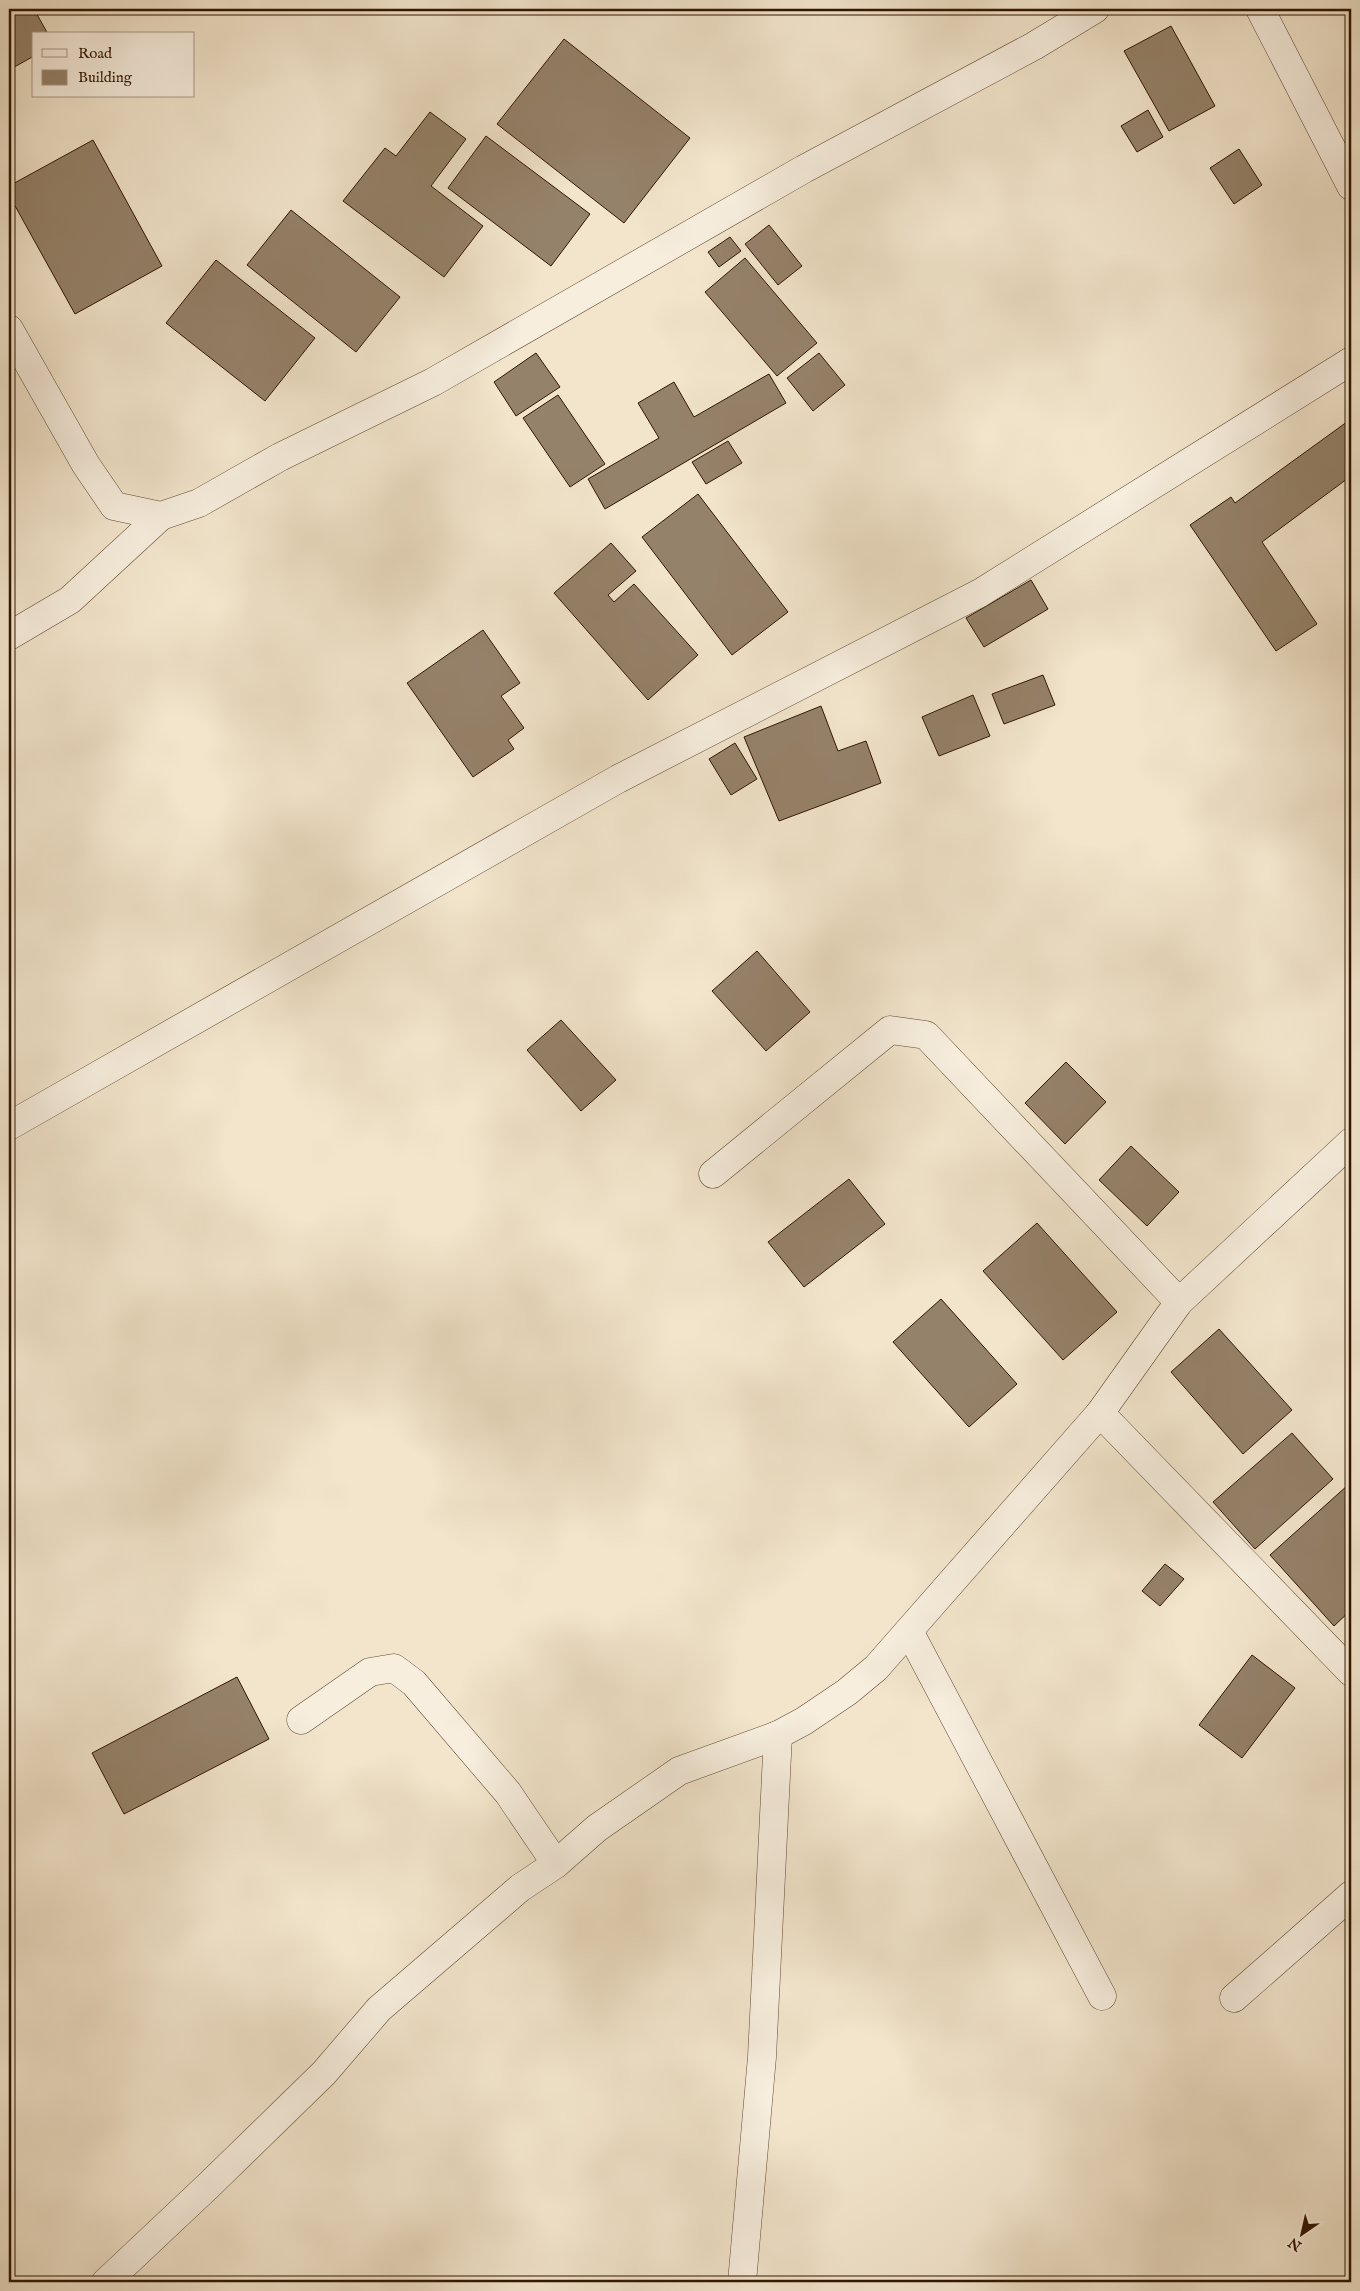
<svg xmlns="http://www.w3.org/2000/svg" width="1360" height="2291" font-family="'IM FELL English',serif">
<style>
.building{fill:#95826a;stroke:#311600}
.lines{fill:none;stroke-linecap:round;stroke-linejoin:round}
.minor-casing{stroke:#614a33;stroke-width:29}
.minor{stroke:#f7eede;stroke-width:28}
</style>
<rect width="100%" height="100%" fill="#f2e5cc"/>
<filter id="stains"><feTurbulence type="fractalNoise" baseFrequency=".004" numOctaves="4"/><feColorMatrix values="0 0 0 0 .2 0 0 0 0 .09 0 0 0 0 .02 0 0 0 .5 -.17"/></filter>
<radialGradient id="worn" r=".72"><stop offset=".6" stop-color="#630" stop-opacity="0"/><stop offset="1" stop-color="#630" stop-opacity=".3"/></radialGradient>
<!-- building -->
<g class="building">
<polygon points="9,9 40,9 35,11 48,34 34,34 34,56 9,70"/>
<polygon points="1171,26 1215,106 1169,131 1124,51"/>
<polygon points="564,39 690,138 624,223 497,124"/>
<polygon points="1148,110 1163,137 1137,152 1121,126"/>
<polygon points="430,112 466,139 431,186 483,226 444,277 343,201 385,148 396,156"/>
<polygon points="486,136 590,214 551,266 448,188"/>
<polygon points="93,140 162,266 75,314 9,195 9,186"/>
<polygon points="1239,149 1262,185 1234,204 1210,168"/>
<polygon points="291,210 400,297 356,352 247,265"/>
<polygon points="769,225 802,266 778,285 745,244"/>
<polygon points="730,237 741,251 719,267 708,252"/>
<polygon points="745,258 817,343 777,376 705,292"/>
<polygon points="216,260 315,338 265,401 166,323"/>
<polygon points="536,353 560,387 516,416 494,382"/>
<polygon points="819,353 845,385 813,411 787,378"/>
<polygon points="769,374 786,403 605,509 588,479 659,438 638,403 674,382 694,417"/>
<polygon points="558,395 605,464 570,487 523,418"/>
<polygon points="1351,419 1351,476 1262,542 1317,624 1276,651 1190,525 1231,497 1235,503"/>
<polygon points="728,441 742,463 706,484 692,462"/>
<polygon points="698,494 788,612 732,655 642,537"/>
<polygon points="611,543 636,571 608,595 614,602 634,584 698,655 648,700 554,593"/>
<polygon points="1031,580 1048,609 984,647 966,618"/>
<polygon points="483,630 520,683 501,696 524,728 508,740 514,749 473,777 407,683"/>
<polygon points="1043,675 1055,705 1004,724 992,694"/>
<polygon points="973,695 990,736 939,756 922,717"/>
<polygon points="821,706 838,751 866,741 881,783 779,821 744,737"/>
<polygon points="735,743 757,779 731,795 709,759"/>
<polygon points="757,951 810,1012 766,1051 712,991"/>
<polygon points="561,1020 616,1080 581,1111 527,1050"/>
<polygon points="1066,1062 1106,1102 1065,1144 1025,1103"/>
<polygon points="1131,1146 1179,1192 1147,1226 1099,1180"/>
<polygon points="849,1179 885,1224 804,1287 768,1242"/>
<polygon points="1037,1223 1117,1312 1063,1360 983,1271"/>
<polygon points="941,1299 1017,1384 969,1427 893,1342"/>
<polygon points="1219,1329 1292,1410 1243,1454 1171,1372"/>
<polygon points="1292,1433 1333,1479 1255,1549 1213,1502"/>
<polygon points="1348,1485 1351,1490 1351,1610 1334,1626 1270,1555"/>
<polygon points="1165,1564 1184,1579 1160,1606 1142,1591"/>
<polygon points="1252,1655 1295,1688 1242,1758 1199,1725"/>
<polygon points="237,1677 269,1739 124,1814 92,1753"/>
</g>
<g class="lines">
<!-- minor casing -->
<g class="minor-casing">
<g id="minor">
<polyline points="1260,9 1351,186"/>
<polyline points="9,329 86,465 114,506 161,516 199,503 280,457 433,382 804,169 1034,46 1095,9"/>
<polyline points="9,636 70,600 161,516"/>
<polyline points="9,1126 618,779 980,593 1351,361"/>
<polyline points="713,1174 890,1030 926,1035 1179,1302"/>
<polyline points="1100,1413 1351,1672"/>
<polyline points="909,1631 1102,1996"/>
<polyline points="301,1720 370,1672 394,1668 414,1683 508,1793 556,1864 597,1828 679,1771 778,1735 804,1721 847,1692 876,1668 1100,1413 1179,1302 1351,1142"/>
<polyline points="1234,1998 1351,1895"/>
<polyline points="106,2282 208,2186 324,2073 379,2009 520,1888 556,1864"/>
<polyline points="742,2282 762,2057 778,1735"/>
</g>
</g>
<!-- minor -->
<use href="#minor" class="minor"/>
</g>
<!-- margin -->
<rect width="1360" height="2291" fill="none" stroke="#f2e5cc" stroke-width="30"/>
<rect x="10" y="10" width="1340" height="2271" fill="none" stroke="#311600" stroke-width="2.5"/>
<rect x="15" y="15" width="1330" height="2261" fill="none" stroke="#311600"/>
<!-- legend -->
<rect x="32" y="32" width="162" height="65" fill="#f7eede" stroke="#a89885"/>
<rect x="42" y="49" width="25" height="8" fill="#f7eede" stroke="#a89885"/>
<text x="78" y="58" font-size="15" fill="#311600">Road</text>
<rect x="42" y="70" width="25" height="15" fill="#95826a" stroke="#a89885"/>
<text x="78" y="82" font-size="15" fill="#311600">Building</text>
<!-- north arrow -->
<g transform="translate(1302 2234) rotate(214)" stroke="#f7eede" stroke-width="4" paint-order="stroke">
<path d="M0-4L9 19L0 12L-9 19Z" fill="#311600"/>
<text y="-8" font-size="14" font-weight="bold" text-anchor="middle" fill="#311600">N</text>
</g>
<rect width="100%" height="100%" filter="url(#stains)"/>
<rect width="100%" height="100%" fill="url(#worn)"/>
</svg>
